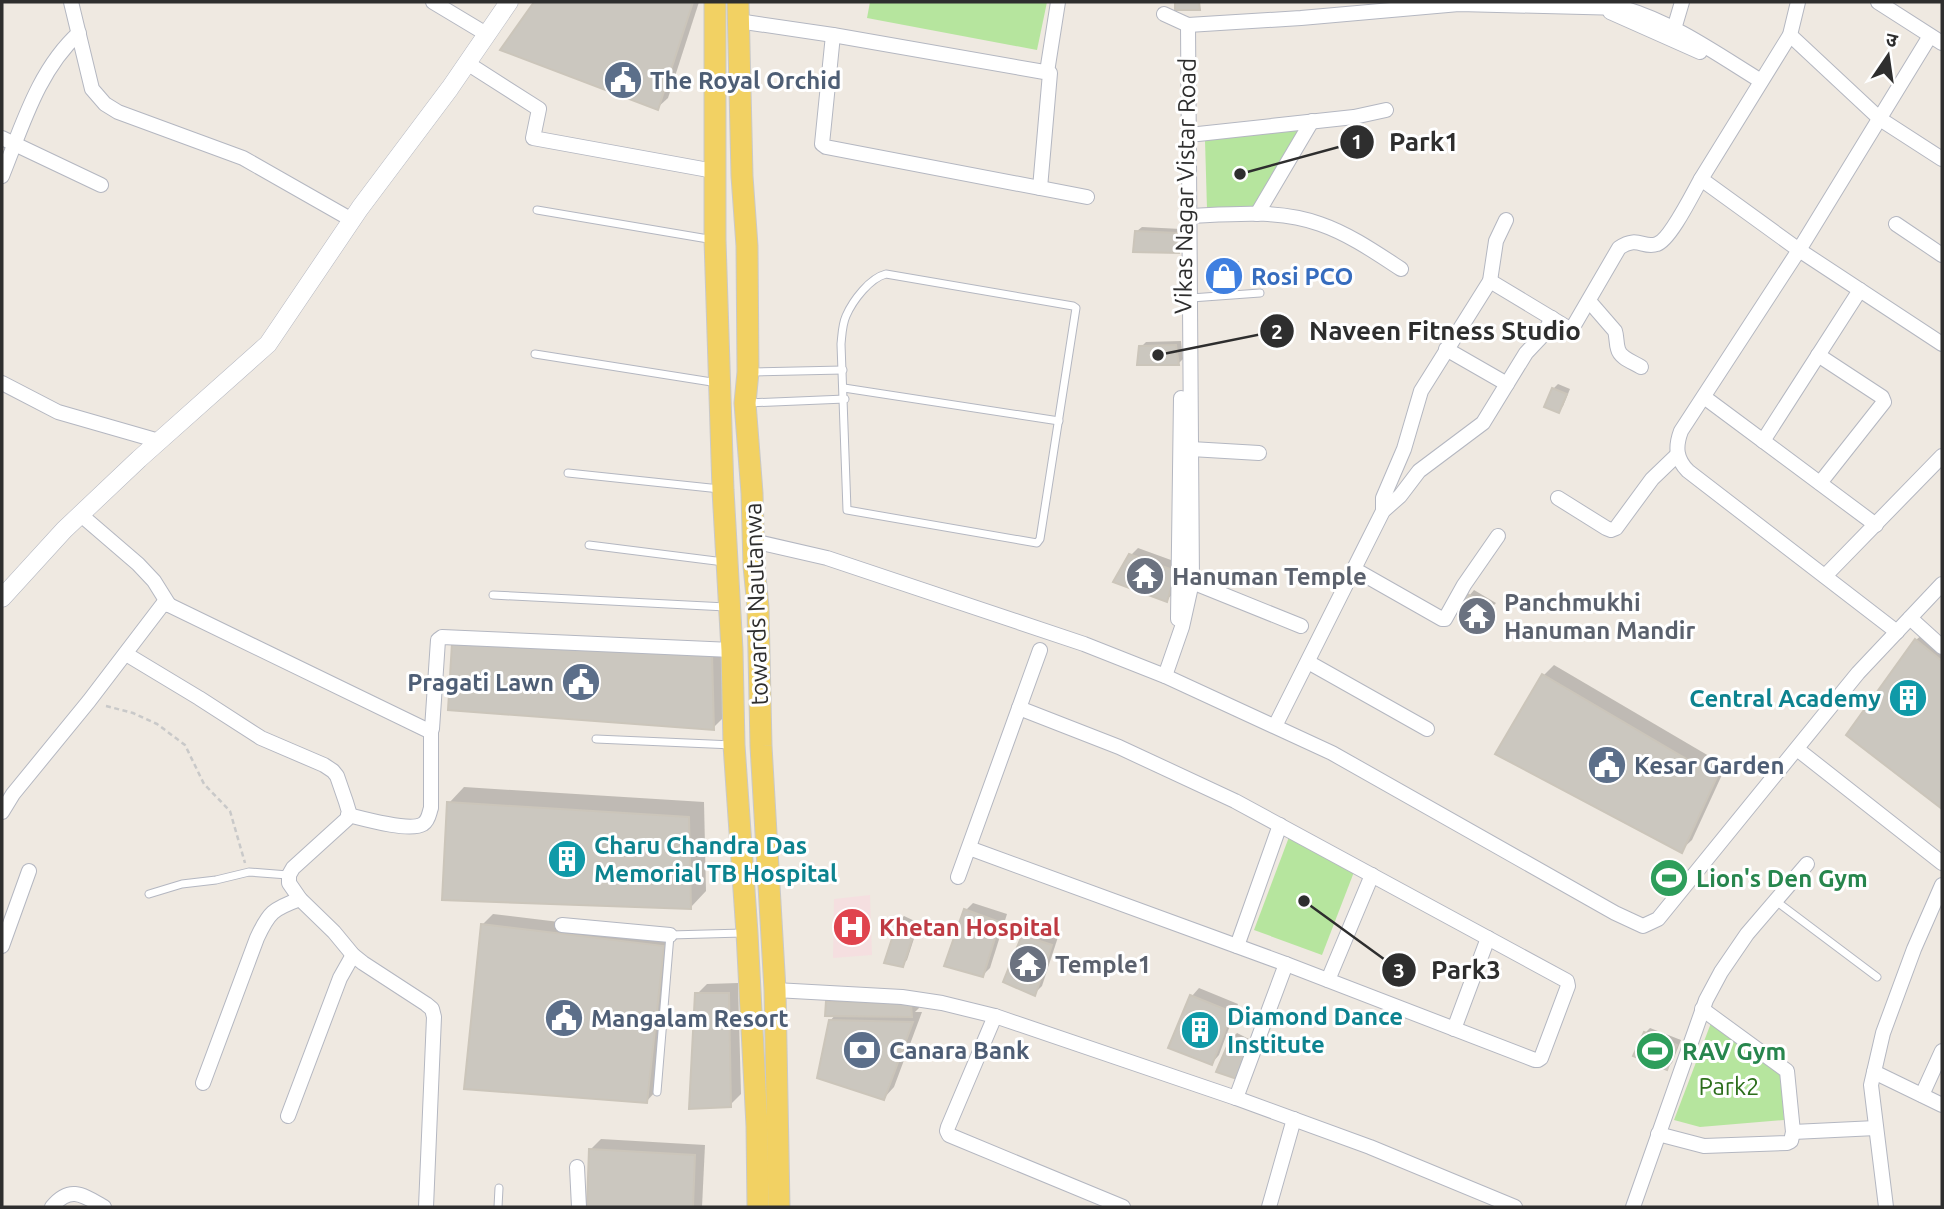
<svg xmlns="http://www.w3.org/2000/svg" width="1944" height="1209" font-family="Ubuntu,'Noto Sans Devanagari',sans-serif">
<style>
.medical{fill:#f5dfe0}
.green{fill:#b6e59e}
.shadow{fill:#0003}
.building{fill:#cbc7bf;stroke:#cbc5ba;stroke-width:2}
.lines{fill:none;stroke-linecap:round;stroke-linejoin:round}
.service-casing{stroke:#b4b7c1;stroke-width:9}
.minor-casing{stroke:#b4b7c1;stroke-width:16}
.tertiary-casing{stroke:#b4b7c1;stroke-width:19}
.primary-casing{stroke:#c9c9c9;stroke-width:23}
.path{stroke:#c9c9c9;stroke-width:2.5;stroke-dasharray:5 3.5;stroke-linecap:butt}
.service{stroke:#fff;stroke-width:7}
.minor{stroke:#fff;stroke-width:14}
.tertiary{stroke:#fff;stroke-width:18}
.primary{stroke:#f2d163;stroke-width:21}
.labels{text-anchor:middle;dominant-baseline:central;stroke-width:6;stroke-linejoin:round;paint-order:stroke}
.service-label{font-size:24px;font-weight:bold;fill:#4e5e75;stroke:#fff;text-anchor:start}
.street-label{font-size:24px;fill:#2e2e2e;stroke:#fff}
.shop-label{font-size:24px;font-weight:bold;fill:#366cbe;stroke:#fff;text-anchor:start}
.worship-label{font-size:24px;font-weight:bold;fill:#5b616d;stroke:#fff;text-anchor:start}
.culture-label{font-size:24px;font-weight:bold;fill:#0d838f;stroke:#fff;text-anchor:start}
.leisure-label{font-size:24px;font-weight:bold;fill:#27864d;stroke:#fff;text-anchor:start}
.health-label{font-size:24px;font-weight:bold;fill:#be3a42;stroke:#fff;text-anchor:start}
.park-label{font-size:24px;fill:#2c6e1b;stroke:#fff}
.leader{fill:none;stroke:#2e2e2e;stroke-width:2.5}
.callout-dot{fill:#2e2e2e;stroke:#fff;stroke-width:2.5}
.mark-label{font-size:21px;text-anchor:middle;font-weight:bold;fill:#fff}
.callout-label{font-size:26px;text-anchor:middle;font-weight:bold;fill:#2e2e2e;stroke:#fff;stroke-width:6;stroke-linejoin:round;paint-order:stroke}
</style>
<rect width="100%" height="100%" fill="#efe9e1"/>
<!-- medical -->
<polygon class="medical" points="870,895 872,955 833,958 834,899"/>
<!-- green -->
<g class="green">
<polygon points="870,2 1047,2 1037,50 867,18"/>
<polygon points="1301,128 1255,209 1207,209 1205,140"/>
<polygon points="1289,837 1354,872 1322,955 1254,930"/>
<polygon points="1711,1023 1781,1075 1784,1120 1700,1127 1674,1120"/>
</g>
<!-- shadow -->
<g class="shadow">
<polygon points="536,2 699,2 668,98 657,108 503,49"/>
<polygon points="1142,227 1181,229 1183,247 1179,251 1137,231"/>
<polygon points="1219,261 1239,261 1238,282 1234,287 1214,266"/>
<polygon points="1181,341 1183,359 1178,364 1141,347 1146,342"/>
<polygon points="1558,384 1570,389 1563,406 1559,411 1553,389"/>
<polygon points="1138,548 1182,564 1174,593 1166,600 1131,555"/>
<polygon points="1474,590 1496,603 1483,617 1460,607"/>
<polygon points="1924,633 1942,647 1942,807 1848,735 1916,640"/>
<polygon points="721,644 723,718 713,728 450,708"/>
<polygon points="1554,665 1726,766 1692,840 1681,850 1544,675"/>
<polygon points="464,787 704,802 706,891 691,907 449,803"/>
<polygon points="1670,860 1688,871 1676,886 1665,865"/>
<polygon points="973,903 1007,914 990,968 982,976 966,910"/>
<polygon points="493,914 674,936 656,1091 646,1102 483,924"/>
<polygon points="904,916 919,923 907,960 902,965 899,921"/>
<polygon points="1032,929 1058,937 1042,986 1034,994 1024,936"/>
<polygon points="738,983 741,1094 730,1105 697,994 707,984"/>
<polygon points="1199,988 1238,1004 1219,1055 1212,1063 1192,996"/>
<polygon points="836,994 918,997 919,1008 915,1012 922,1012 894,1087 884,1098 830,1021 836,1014 828,1001"/>
<polygon points="1650,1028 1681,1040 1672,1063 1667,1067 1645,1033"/>
<polygon points="1237,1033 1251,1040 1241,1072 1232,1038"/>
<polygon points="601,1139 705,1145 702,1207 588,1207 591,1149"/>
</g>
<!-- building -->
<g class="building">
<polygon points="534,2 693,2 658,110 500,50"/>
<polygon points="1175,2 1199,2 1200,10 1175,10"/>
<polygon points="1135,231 1177,233 1179,253 1133,252"/>
<polygon points="1213,265 1235,265 1234,289 1214,287"/>
<polygon points="1176,345 1179,365 1137,365 1139,346"/>
<polygon points="1552,388 1567,394 1559,413 1544,407"/>
<polygon points="1129,554 1176,571 1167,602 1113,582"/>
<polygon points="1467,594 1493,608 1479,624 1458,607"/>
<polygon points="1915,639 1942,661 1942,809 1846,735"/>
<polygon points="452,643 712,653 714,730 448,710"/>
<polygon points="1542,674 1717,777 1682,853 1495,754"/>
<polygon points="447,802 689,817 691,909 442,900"/>
<polygon points="1664,864 1685,876 1671,893 1652,880"/>
<polygon points="964,909 1000,922 983,977 944,966"/>
<polygon points="898,920 916,927 903,967 884,963"/>
<polygon points="481,924 664,946 647,1103 464,1089"/>
<polygon points="1022,935 1052,945 1035,996 1003,982"/>
<polygon points="695,993 729,993 731,1107 689,1109"/>
<polygon points="1190,995 1232,1012 1212,1065 1168,1048"/>
<polygon points="826,1001 911,1004 912,1017 825,1016"/>
<polygon points="829,1020 913,1022 884,1100 817,1078"/>
<polygon points="1644,1032 1677,1045 1667,1070 1633,1056"/>
<polygon points="1231,1037 1248,1045 1237,1079 1216,1072"/>
<polygon points="589,1149 695,1155 693,1207 587,1207"/>
</g>
<g class="lines">
<!-- service casing -->
<g class="service-casing">
<g id="service">
<polyline points="537,210 714,240"/>
<path d="M 886,274 L 1073,306 L 1076,308 L 1040,539 L 1037,543 L 847,510 L 841,344 C 842,335 842,325 846,316 C 853,300 870,278 886,274 Z"/>
<polyline points="1191,298 1260,293"/>
<polyline points="535,354 718,383"/>
<polyline points="752,372 843,370"/>
<polyline points="844,388 1059,421"/>
<polyline points="747,403 845,399"/>
<polyline points="568,473 720,489"/>
<polyline points="589,545 724,562"/>
<polyline points="493,595 726,607"/>
<polyline points="596,739 733,745"/>
<polyline points="149,894 182,884 216,880 249,872 288,875"/>
<polyline points="1776,901 1877,977"/>
<polyline points="657,1092 670,935 743,933"/>
<polyline points="498,1207 499,1188"/>
</g>
</g>
<!-- minor casing -->
<g class="minor-casing">
<g id="minor">
<polyline points="71,2 92,89 105,104 118,112 243,158 352,220"/>
<polyline points="433,2 488,35"/>
<path d="M 1798,2 L 1790,35 L 1701,179 L 1799,250 L 1681,431 C 1675,447 1676,459 1688,471 L 1897,632"/>
<polyline points="1878,2 1942,43"/>
<polyline points="1610,12 1700,52"/>
<path d="M 1164,14 L 1188,25 L 1301,18 L 1459,4 L 1623,8 C 1674,23 1717,54 1761,81"/>
<polyline points="738,21 833,35 1050,73 1040,188"/>
<polyline points="1674,29 1682,2"/>
<polyline points="833,35 822,144 826,147 1087,197"/>
<polyline points="1790,35 1880,119 1942,159"/>
<polyline points="1930,36 1799,250 1942,344"/>
<polyline points="467,63 539,109 533,138 714,171"/>
<polyline points="1047,72 1058,2"/>
<polyline points="1189,135 1354,117 1386,110"/>
<polyline points="2,138 101,185"/>
<path d="M 2,176 C 22,127 38,70 79,33"/>
<polyline points="1257,214 1312,121"/>
<path d="M 1189,216 C 1232,214 1279,209 1320,224 C 1349,234 1375,252 1401,269"/>
<polyline points="1896,224 1942,255"/>
<path d="M 1490,281 L 1568,328 L 1573,327 L 1619,248 C 1638,235 1643,249 1657,244 C 1670,240 1693,193 1701,179"/>
<path d="M 1589,301 L 1615,331 C 1617,337 1616,343 1618,349 C 1620,358 1633,362 1641,367"/>
<polyline points="1446,349 1507,384"/>
<polyline points="1818,355 1882,397 1884,402 1820,483"/>
<polyline points="2,383 58,412 159,441"/>
<polyline points="1704,397 1876,525"/>
<polyline points="1763,441 1860,290"/>
<polyline points="1191,449 1259,453"/>
<polyline points="1558,498 1606,528 1611,530 1616,528 1652,479 1677,455"/>
<polyline points="1383,511 1383,498 1404,449 1421,391 1490,281 1496,241 1506,220"/>
<polyline points="81,515 138,564 154,581 169,605"/>
<polyline points="753,541 827,558 1084,644 1165,676 1332,753 1615,913 1643,926 1658,919 1858,673 1942,584"/>
<polyline points="1354,569 1442,619 1445,619 1464,585 1498,536"/>
<polyline points="1825,576 1942,456"/>
<polyline points="1192,582 1301,626"/>
<polyline points="1910,618 1942,647"/>
<polyline points="1178,619 1181,398"/>
<polyline points="126,654 199,698 261,738 324,765 333,771 337,776 346,802 349,812 347,819 293,868 289,875 289,883 300,899 334,932 353,955 363,963 426,1004 432,1009 434,1017 426,1207"/>
<polyline points="1308,662 1427,729"/>
<polyline points="1165,676 1182,627 1192,582 1188,25"/>
<polyline points="1275,726 1383,511 1400,496 1419,471 1483,423 1526,353 1543,335 1552,318"/>
<polyline points="1797,749 1942,863"/>
<polyline points="2,812 13,794 89,701 163,604 169,605 429,731 432,729 438,640 442,637 732,650"/>
<path d="M 348,815 C 364,819 410,832 423,824 C 429,820 429,813 431,808 L 431,731"/>
<polyline points="969,848 1286,964 1535,1060 1538,1060 1541,1058 1568,986 1567,981 1235,801 1119,747 1019,708"/>
<polyline points="958,877 1040,650"/>
<polyline points="562,925 670,935"/>
<polyline points="2,946 29,871"/>
<polyline points="1237,946 1280,825"/>
<polyline points="1328,980 1372,875"/>
<polyline points="775,990 902,997 942,1003 995,1016 1236,1098 1370,1147 1515,1207"/>
<polyline points="995,1016 948,1127 947,1131 949,1135 1123,1207"/>
<polyline points="1454,1029 1488,938"/>
<polyline points="1874,1072 1942,1105"/>
<path d="M 203,1083 L 257,938 C 269,912 273,909 300,899"/>
<polyline points="1922,1095 1942,1051"/>
<polyline points="1236,1098 1286,964"/>
<polyline points="288,1116 340,978 353,955"/>
<polyline points="1793,1132 1876,1128"/>
<polyline points="1658,1134 1704,1146 1787,1143 1791,1141 1793,1132 1787,1071 1702,1009"/>
<polyline points="577,1167 579,1207"/>
<path d="M 52,1207 C 70,1185 83,1195 104,1207"/>
<polyline points="1269,1207 1294,1119"/>
<polyline points="1633,1207 1706,1000 1721,972 1747,934 1807,864"/>
<polyline points="1886,1207 1871,1085 1883,1033 1914,949 1942,885"/>
</g>
</g>
<!-- tertiary casing -->
<g class="tertiary-casing">
<polyline id="tertiary" points="2,598 64,530 139,459 268,344 360,208 450,88 509,2"/>
</g>
<!-- primary casing -->
<g class="primary-casing">
<g id="primary">
<polyline points="715,2 715,240 723,490 732,650 734,745 747,933 757,1126 758,1207"/>
<polyline points="738,2 742,176 747,246 748,372 745,403 752,493 754,566 758,607 761,746 775,990 779,1207"/>
</g>
</g>
<!-- path -->
<polyline class="path" points="106,706 133,713 157,724 185,745 204,784 230,811 245,863"/>
<!-- service -->
<use href="#service" class="service"/>
<!-- minor -->
<use href="#minor" class="minor"/>
<!-- tertiary -->
<use href="#tertiary" class="tertiary"/>
<!-- primary -->
<use href="#primary" class="primary"/>
</g>
<!-- icons -->
<defs>
<g id="civic-disc" transform="scale(2.0125)"><circle r="9.5" fill="#5c6f8a" stroke="#fff"/><path d="M-.6-6.5H3V-4.5H.6V-3L4-1V1h2V6H-6V1h2V-1L-.6-3ZM-1.2 2.5V6h2.4V2.5Z" fill="#fff"/></g>
<g id="shop-disc" transform="scale(2.0125)"><circle r="9.5" fill="#3f7fe0" stroke="#fff"/><path d="M-5-2.5h2.3a2.7 3.5 0 0 1 5.4 0H5L5.5 6h-11ZM-1.5-2.5h3a1.5 2.3 0 0 0-3 0Z" fill="#fff"/></g>
<g id="temple-disc" transform="scale(2.0125)"><circle r="9.5" fill="#6b7280" stroke="#fff"/><path d="M0-6L5-2H3V0L6.5 2.5H4V6H1.5V3h-3V6H-4V2.5H-6.5L-3 0V-2H-5Z" fill="#fff"/></g>
<g id="building-disc" transform="scale(2.0125)"><circle r="9.5" fill="#0f9aa8" stroke="#fff"/><path d="M-4-6H4V6H1V3H-1V6H-4ZM-2.5-4.3h1.7v1.8h-1.7ZM.8-4.3h1.7v1.8H.8ZM-2.5-1h1.7V.8h-1.7ZM.8-1h1.7V.8H.8Z" fill="#fff"/></g>
<g id="stadium-disc" transform="scale(2.0125)"><circle r="9.5" fill="#2e9e5b" stroke="#fff"/><path d="M0-5a6.5 5 0 1 0 0 10a6.5 5 0 1 0 0-10ZM-3.5-1.8h7v3.6h-7Z" fill="#fff"/></g>
<g id="hospital-disc" transform="scale(2.0125)"><circle r="9.5" fill="#e0444e" stroke="#fff"/><path d="M-5-5h3v3.5h4V-5h3V5h-3V1.5h-4V5h-3Z" fill="#fff"/></g>
<g id="bank-disc" transform="scale(2.0125)"><circle r="9.5" fill="#5c6f8a" stroke="#fff"/><path d="M-6-4H6V4H-6ZM0-2.3a2.3 2.3 0 1 0 0 4.6a2.3 2.3 0 1 0 0-4.6Z" fill="#fff"/></g>
</defs>
<g fill-rule="evenodd">
<use href="#civic-disc" x="623" y="80"/>
<use href="#shop-disc" x="1224" y="276"/>
<use href="#temple-disc" x="1145" y="576"/>
<use href="#temple-disc" x="1477" y="616"/>
<use href="#civic-disc" x="581" y="682"/>
<use href="#building-disc" x="1908" y="698"/>
<use href="#civic-disc" x="1607" y="765"/>
<use href="#building-disc" x="567" y="859"/>
<use href="#stadium-disc" x="1669" y="878"/>
<use href="#hospital-disc" x="852" y="927"/>
<use href="#temple-disc" x="1028" y="964"/>
<use href="#civic-disc" x="564" y="1018"/>
<use href="#building-disc" x="1200" y="1030"/>
<use href="#bank-disc" x="862" y="1050"/>
<use href="#stadium-disc" x="1655" y="1051"/>
</g>
<g class="labels">
<!-- service labels -->
<g class="service-label">
<text x="650" y="80">The Royal Orchid</text>
<text x="554" y="682" text-anchor="end">Pragati Lawn</text>
<text x="1634" y="765">Kesar Garden</text>
<text x="591" y="1018">Mangalam Resort</text>
<text x="889" y="1050">Canara Bank</text>
</g>
<!-- street labels -->
<g class="street-label">
<text transform="translate(1185 186) rotate(-89)">Vikas Nagar Vistar Road</text>
<text transform="translate(756 604) rotate(-92)">towards Nautanwa</text>
</g>
<!-- shop labels -->
<g class="shop-label">
<text x="1251" y="276">Rosi PCO</text>
</g>
<!-- worship labels -->
<g class="worship-label">
<text x="1172" y="576">Hanuman Temple</text>
<text x="1504" y="602">Panchmukhi<tspan x="1504" dy="28">Hanuman Mandir</tspan></text>
<text x="1055" y="964">Temple1</text>
</g>
<!-- culture labels -->
<g class="culture-label">
<text x="1881" y="698" text-anchor="end">Central Academy</text>
<text x="594" y="845">Charu Chandra Das<tspan x="594" dy="28">Memorial TB Hospital</tspan></text>
<text x="1227" y="1016">Diamond Dance<tspan x="1227" dy="28">Institute</tspan></text>
</g>
<!-- leisure labels -->
<g class="leisure-label">
<text x="1696" y="878">Lion's Den Gym</text>
<text x="1682" y="1051">RAV Gym</text>
</g>
<!-- health labels -->
<g class="health-label">
<text x="879" y="927">Khetan Hospital</text>
</g>
<!-- park labels -->
<g class="park-label">
<text x="1729" y="1086">Park2</text>
</g>
</g>
<!-- callouts -->
<path class="leader" d="M1240 174L1357 142M1158 355L1277 331M1304 901L1399 970"/>
<g class="callout-dot">
<circle cx="1240" cy="174" r="7"/>
<circle cx="1158" cy="355" r="7"/>
<circle cx="1304" cy="901" r="7"/>
<circle cx="1357" cy="142" r="18"/>
<circle cx="1277" cy="331" r="18"/>
<circle cx="1399" cy="970" r="18"/>
</g>
<g class="mark-label">
<text x="1357" y="149">1</text>
<text x="1277" y="339">2</text>
<text x="1399" y="978">3</text>
</g>
<g class="callout-label">
<text x="1424" y="151">Park1</text>
<text x="1445" y="340">Naveen Fitness Studio</text>
<text x="1466" y="979">Park3</text>
</g>
<!-- border -->
<rect width="1944" height="1209" fill="none" stroke="#2e2e2e" stroke-width="7"/>
<!-- north arrow -->
<g transform="translate(1888 56) rotate(13)" stroke="#ffffff" stroke-width="5" paint-order="stroke">
<path d="M0-5L12 26L0 18L-12 26Z" fill="#2e2e2e"/>
<text y="-10" font-size="19" font-weight="bold" text-anchor="middle" fill="#2e2e2e">उ</text>
</g>
</svg>
